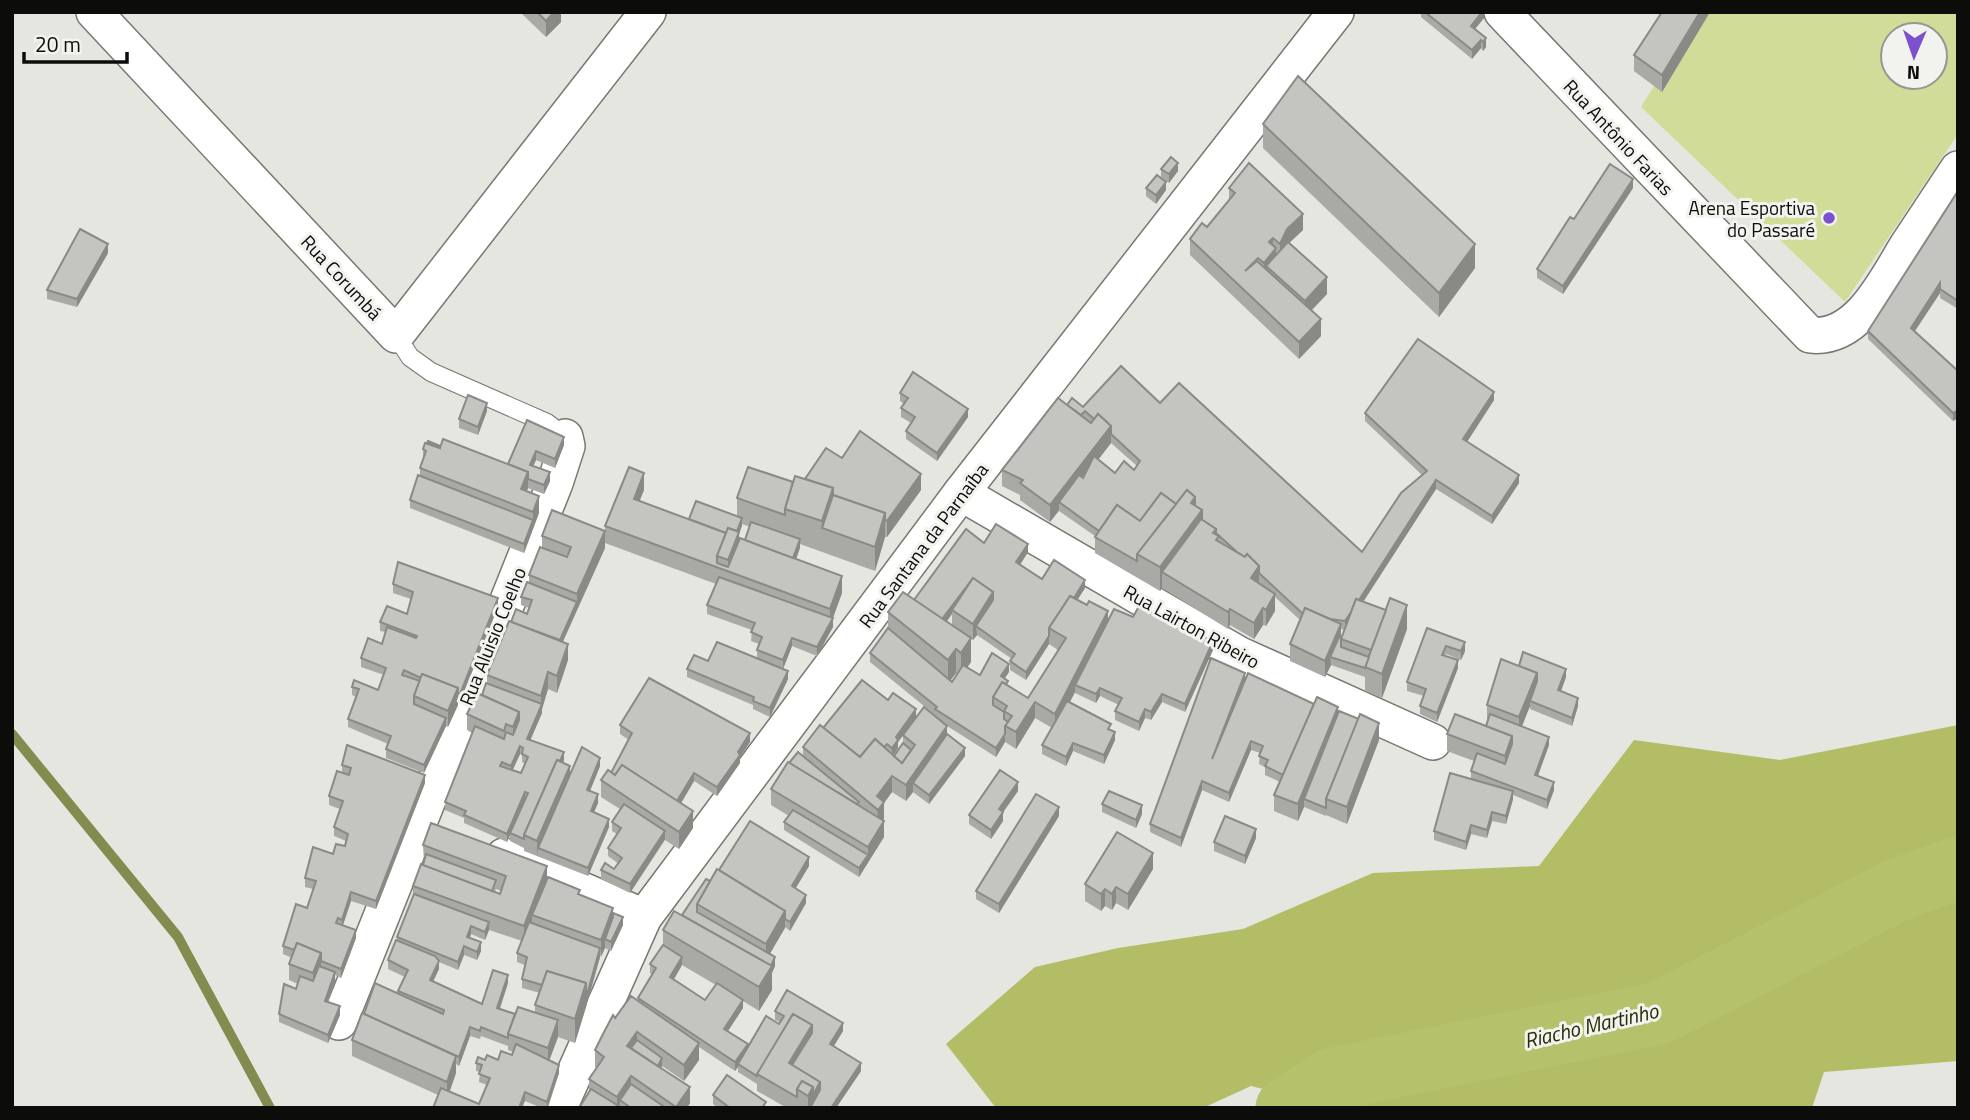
<svg xmlns="http://www.w3.org/2000/svg" width="1970" height="1120" font-family="'Titillium Web',sans-serif">
<style>
.green{fill:#d1dc98;fill-rule:evenodd}
.forest{fill:#b2bd66}
.lines{fill:none;stroke-linecap:round;stroke-linejoin:round}
.stream{stroke:#838b4e;stroke-width:10}
.river{stroke:#b6c26b;stroke-width:63}
.lane-casing{stroke:#777773;stroke-width:20}
.street-casing{stroke:#777773;stroke-width:38}
.lane{stroke:#fff;stroke-width:18}
.street{stroke:#fff;stroke-width:35}
.wall{fill:#a9a9a5;fill-rule:evenodd}
.shaded-wall{fill:#898a86}
.building{fill:#c4c5c0;stroke:#898a86;stroke-width:2;fill-rule:evenodd}
.poi-dot{fill:#7b52cc;stroke:#f2f3ee;stroke-width:2.5}
.labels{text-anchor:middle;dominant-baseline:central;stroke-width:6;stroke-linejoin:round;paint-order:stroke}
.street-label{font-size:19px;fill:#0c0c0a;stroke:#f2f3ee}
.poi-label{font-size:19px;fill:#0c0c0a;stroke:#f2f3ee;text-anchor:end}
.water-label{font-size:21px;font-style:italic;fill:#282c06;stroke:#f2f3ee}
</style>
<rect width="100%" height="100%" fill="#e5e6e0"/>
<!-- green -->
<path class="green" d="M 1701,12 L 1958,12 L 1958,134 L 1845,302 L 1641,107 ZM 1893,35 L 1935,35 L 1935,77 L 1893,77 Z"/>
<!-- forest -->
<polygon class="forest" points="1958,725 1958,1061 1824,1072 1812,1108 1338,1108 1251,1086 1203,1108 996,1108 946,1044 1035,967 1118,948 1243,929 1373,873 1539,866 1634,740 1780,760"/>
<g class="lines">
<!-- stream -->
<polyline class="stream" points="12,734 178,937 270,1108"/>
<!-- river -->
<polyline class="river" points="1287,1108 1333,1079 1659,1013 1897,890 1958,868"/>
<!-- lane casing -->
<g class="lane-casing">
<polyline id="lane" points="396,335 410,357 431,372 547,423 565,437"/>
</g>
<!-- street casing -->
<g class="street-casing">
<g id="street">
<polyline points="94,12 396,335 648,12"/>
<path d="M 1502,12 L 1810,335 C 1858,341 1886,280 1907,246 C 1924,220 1941,195 1958,169"/>
<polyline points="961,493 1238,654 1433,742"/>
<polyline points="504,856 644,917"/>
<polyline points="339,1022 555,483 567,446 565,437"/>
<polyline points="559,1108 644,917 961,493 1336,12"/>
</g>
</g>
<!-- lane -->
<use href="#lane" class="lane"/>
<!-- street -->
<use href="#street" class="street"/>
</g>
<!-- wall -->
<g class="wall">
<polygon points="520,12 561,12 561,22 546,37"/>
<polygon points="1421,12 1484,12 1484,18 1475,29 1486,47 1483,51 1481,48 1472,59 1421,17"/>
<polygon points="1662,12 1710,12 1662,92 1634,71 1634,55"/>
<polygon points="1263,124 1475,268 1439,317 1263,148"/>
<polygon points="1161,169 1178,171 1169,183 1161,177"/>
<polygon points="1146,188 1166,190 1156,204 1146,196"/>
<polygon points="1229,188 1303,230 1289,243 1327,294 1311,311 1321,336 1299,359 1190,255 1190,239 1207,227 1229,200"/>
<polygon points="1633,188 1563,294 1537,278 1537,269 1574,219"/>
<polygon points="1958,191 1958,309 1940,298 1940,293 1914,332 1958,371 1958,418 1953,421 1868,339 1868,331"/>
<polygon points="108,253 77,307 47,299 47,290"/>
<polygon points="900,393 968,417 937,461 906,439 906,431 911,423 901,417 901,408 904,404 900,401"/>
<path d="M 1494,400 L 1467,442 L 1519,483 L 1492,524 L 1436,489 L 1363,602 L 1407,629 L 1382,698 L 1365,691 L 1365,677 L 1331,665 L 1325,677 L 1290,661 L 1290,644 L 1300,620 L 1275,597 L 1275,611 L 1266,626 L 1263,625 L 1254,639 L 1230,625 L 1228,629 L 1162,588 L 1160,591 L 1095,553 L 1095,536 L 1059,511 L 1050,522 L 1020,500 L 1020,495 L 1002,486 L 1002,470 L 1067,405 L 1083,407 L 1160,403 L 1362,552 L 1422,475 L 1365,421 L 1365,413 ZM 1111,443 L 1137,466 L 1134,470 L 1115,473 L 1098,460 ZM 1341,629 L 1345,630 L 1341,638 Z"/>
<polygon points="487,411 478,435 459,428 459,419"/>
<polygon points="527,420 564,445 555,468 536,460 533,466 550,481 544,494 528,488 527,491 539,513 524,553 410,508 410,500 420,476 420,468 423,460 423,449 440,446 508,464"/>
<path d="M 842,458 L 921,490 L 887,537 L 885,537 L 875,571 L 800,544 L 796,559 L 842,593 L 833,618 L 833,627 L 817,656 L 792,646 L 783,669 L 788,679 L 770,717 L 753,709 L 753,705 L 687,677 L 687,669 L 708,661 L 757,658 L 757,650 L 759,644 L 751,641 L 752,630 L 707,614 L 707,605 L 716,584 L 605,543 L 605,526 L 644,490 L 639,501 L 689,519 L 737,516 L 737,498 L 805,479 ZM 742,524 L 750,527 L 745,540 L 739,539 L 739,534 Z"/>
<path d="M 542,536 L 605,548 L 563,642 L 568,660 L 557,693 L 548,689 L 542,709 L 542,713 L 530,740 L 564,760 L 563,763 L 570,774 L 600,766 L 590,791 L 598,803 L 594,812 L 609,827 L 588,876 L 524,851 L 524,848 L 510,841 L 510,835 L 507,842 L 464,823 L 464,818 L 445,810 L 445,802 L 472,733 L 467,730 L 467,714 L 482,695 L 487,683 L 487,675 L 511,622 L 527,614 L 529,608 L 521,605 L 521,597 L 529,583 L 529,575 L 542,547 ZM 520,754 L 522,755 L 522,762 L 525,764 L 521,773 L 512,770 Z"/>
<path d="M 984,543 L 1028,552 L 1020,565 L 1042,579 L 1085,588 L 1077,600 L 1108,620 L 1133,617 L 1213,650 L 1185,712 L 1162,702 L 1151,720 L 1145,718 L 1139,731 L 1115,720 L 1115,711 L 1119,705 L 1100,696 L 1096,703 L 1075,693 L 1075,692 L 1070,702 L 1111,730 L 1115,740 L 1104,764 L 1073,751 L 1066,766 L 1042,754 L 1042,745 L 1052,728 L 1035,718 L 1016,749 L 1005,742 L 996,757 L 944,724 L 947,734 L 965,756 L 929,804 L 913,792 L 906,801 L 892,792 L 884,803 L 884,819 L 883,820 L 884,837 L 859,877 L 784,830 L 784,822 L 789,816 L 771,805 L 771,789 L 789,763 L 803,755 L 803,747 L 823,728 L 888,700 L 916,717 L 935,716 L 935,715 L 870,662 L 870,653 L 888,628 L 888,612 L 914,600 ZM 952,614 L 952,625 L 946,622 ZM 977,635 L 1012,659 L 1010,661 L 1010,670 L 1026,680 L 1049,644 L 1058,650 L 1028,698 L 1008,685 L 1004,679 L 1009,672 L 980,675 L 967,667 L 971,662 L 971,639 L 973,640 ZM 956,673 L 958,674 L 952,682 L 950,680 ZM 903,736 L 903,743 L 894,756 L 893,755 L 898,748 L 898,742 Z"/>
<polygon points="393,584 498,607 460,702 458,702 458,705 448,727 446,726 424,773 386,758 386,749 388,744 348,727 348,719 356,697 352,695 352,687 378,690 384,675 361,667 361,658 382,644 385,632 380,631 380,622 407,614 411,599 393,593"/>
<polygon points="1427,628 1465,651 1461,660 1446,654 1445,656 1458,668 1437,722 1420,714 1420,706 1424,696 1407,691 1407,682"/>
<polygon points="1519,666 1566,677 1561,691 1578,706 1572,726 1530,709 1530,706 1521,726 1549,745 1538,776 1554,790 1547,809 1513,795 1513,799 1506,824 1492,821 1487,838 1471,834 1466,850 1434,840 1434,831 1471,779 1471,771 1474,761 1447,751 1447,734 1486,726 1487,722 1487,705"/>
<polygon points="1245,679 1338,716 1379,740 1347,824 1326,815 1326,816 1304,807 1298,821 1274,811 1274,795 1280,782 1265,775 1265,767 1259,764 1260,753 1251,750 1229,802 1202,790 1181,847 1150,832 1150,824"/>
<polygon points="620,725 750,742 740,757 740,763 717,796 694,781 681,803 693,828 679,849 665,840 630,893 601,879 601,870 614,869 619,864 608,856 608,848 617,834 612,831 612,822 620,809 601,797 601,780 611,773 629,740 620,734"/>
<polygon points="342,765 425,783 376,909 351,901 343,925 356,938 341,978 335,975 335,981 328,1002 340,1015 328,1043 279,1022 279,1014 296,989 298,984 289,980 289,964 292,958 283,954 283,946 307,908 313,889 305,887 305,878 333,854 345,846 346,841 334,836 334,827 340,809 329,805 329,796 342,772"/>
<polygon points="1018,791 1003,812 1003,821 991,839 969,824 969,815"/>
<polygon points="1102,804 1142,814 1136,828 1102,812"/>
<polygon points="1059,816 999,913 976,899 976,891"/>
<polygon points="1256,838 1245,864 1214,851 1214,842"/>
<path d="M 423,845 L 547,877 L 613,913 L 623,925 L 611,951 L 605,948 L 600,957 L 586,1007 L 575,1043 L 558,1037 L 549,1060 L 559,1073 L 548,1108 L 542,1108 L 525,1101 L 433,1108 L 438,1095 L 352,1056 L 352,1040 L 364,1014 L 398,994 L 398,991 L 405,977 L 388,969 L 388,960 L 397,941 L 397,937 L 413,897 L 413,886 L 424,862 ZM 496,889 L 501,891 L 500,894 L 495,892 ZM 489,930 L 522,941 L 517,953 L 517,962 L 525,965 L 522,979 L 522,988 L 540,993 L 535,1005 L 535,1013 L 515,1014 L 500,1009 L 508,983 L 482,1004 L 433,981 L 439,969 L 439,962 L 458,970 L 464,955 L 477,960 L 481,951 L 470,938 L 471,934 L 485,940 ZM 470,1036 L 480,1039 L 481,1036 L 508,1046 L 508,1050 L 513,1052 L 512,1055 L 498,1060 L 485,1060 L 476,1063 L 476,1071 L 480,1072 L 479,1082 L 487,1085 L 479,1104 L 450,1091 L 456,1073 L 456,1064 L 459,1066 Z"/>
<path d="M 809,866 L 796,888 L 806,903 L 790,931 L 785,927 L 770,954 L 775,966 L 772,973 L 772,990 L 759,1011 L 743,1001 L 743,1008 L 728,1031 L 748,1048 L 779,1024 L 780,1022 L 775,1020 L 775,1011 L 843,1031 L 834,1046 L 861,1071 L 836,1108 L 787,1108 L 757,1091 L 757,1084 L 738,1072 L 738,1067 L 735,1071 L 699,1047 L 699,1060 L 684,1081 L 662,1066 L 661,1068 L 690,1103 L 687,1108 L 579,1108 L 589,1092 L 589,1079 L 597,1068 L 595,1067 L 595,1050 L 615,1018 L 638,1001 L 638,998 L 652,974 L 650,973 L 650,964 L 663,945 L 663,930 L 682,915 L 719,870 ZM 682,965 L 716,985 L 705,1000 L 674,979 Z"/>
<polygon points="1153,869 1128,910 1116,903 1112,910 1105,906 1101,911 1085,901 1085,884"/>
<polygon points="713,1095 766,1108 718,1108 713,1104"/>
</g>
<!-- shaded-wall -->
<g class="shaded-wall">
<polygon points="554,12 561,12 561,22 546,37 546,21"/>
<polygon points="1482,12 1484,12 1484,18 1471,34 1471,26"/>
<polygon points="1700,12 1710,12 1662,92 1662,75"/>
<polygon points="1486,38 1486,47 1483,51 1483,42"/>
<polygon points="1481,40 1481,48 1472,59 1472,50"/>
<polygon points="1178,163 1178,171 1169,183 1169,174"/>
<polygon points="1633,179 1633,188 1563,294 1563,286"/>
<polygon points="1166,182 1166,190 1156,204 1156,195"/>
<polygon points="1303,214 1303,230 1287,245 1280,260 1280,244 1287,229"/>
<polygon points="1273,238 1273,251 1276,248 1276,265 1266,266 1266,276 1264,280 1264,263 1269,242"/>
<polygon points="108,244 108,253 77,307 77,299"/>
<polygon points="1475,244 1475,268 1439,317 1439,293"/>
<polygon points="1327,277 1327,294 1305,317 1305,301"/>
<polygon points="1940,283 1940,293 1911,337 1911,328"/>
<polygon points="1321,319 1321,336 1299,359 1299,342"/>
<polygon points="1494,392 1494,400 1463,448 1463,439"/>
<polygon points="487,403 487,411 478,435 478,427"/>
<polygon points="968,409 968,417 937,461 937,453"/>
<polygon points="1958,410 1958,418 1953,421 1953,413"/>
<polygon points="1111,426 1111,443 1063,505 1059,502 1059,510 1050,522 1050,505"/>
<polygon points="564,437 564,445 555,468 555,459"/>
<polygon points="536,451 536,460 530,473 530,465"/>
<polygon points="528,472 528,488 521,506 521,489"/>
<polygon points="550,472 550,481 544,494 544,485"/>
<polygon points="644,473 644,490 634,515 634,499"/>
<polygon points="921,474 921,490 887,537 887,521"/>
<polygon points="1519,475 1519,483 1492,524 1492,516"/>
<polygon points="1436,480 1436,489 1345,630 1345,621"/>
<polygon points="833,488 833,519 822,528 822,521"/>
<polygon points="539,496 539,513 524,553 524,544 533,520 533,512"/>
<polygon points="1195,497 1202,510 1202,534 1162,572 1162,588 1160,591 1160,567 1191,503"/>
<polygon points="885,513 885,537 875,571 875,547"/>
<polygon points="742,518 742,526 739,534 739,556 728,571 728,560"/>
<polygon points="605,531 605,548 556,656 556,647 577,602 577,594"/>
<polygon points="800,539 800,548 791,574 791,565"/>
<polygon points="1028,544 1028,552 1016,571 1016,562"/>
<polygon points="1259,566 1259,582 1251,595 1251,578"/>
<polygon points="842,576 842,593 832,620 833,618 833,627 817,656 817,647 830,624 830,609"/>
<polygon points="1085,580 1085,588 1057,632 1053,630"/>
<polygon points="967,585 967,593 952,610 952,614 935,638 935,629"/>
<polygon points="993,592 993,608 976,626 977,635 973,640 973,624"/>
<polygon points="1275,594 1275,611 1266,626 1266,610"/>
<polygon points="498,598 498,607 460,702 460,694"/>
<polygon points="1407,605 1407,629 1382,698 1382,674"/>
<polygon points="1263,608 1263,625 1254,639 1254,623"/>
<polygon points="1230,609 1230,625 1228,629 1228,612"/>
<polygon points="1108,611 1108,628 1075,685 1075,692 1055,730 1055,714"/>
<polygon points="1341,624 1341,640 1330,657 1331,665 1325,677 1325,661"/>
<polygon points="1049,636 1049,644 1026,680 1026,672"/>
<polygon points="792,638 792,646 783,669 783,660"/>
<polygon points="971,638 971,662 961,677 961,653"/>
<polygon points="1213,641 1213,650 1185,712 1185,704"/>
<polygon points="1465,642 1465,651 1461,660 1461,651"/>
<polygon points="568,644 568,660 557,693 557,676"/>
<polygon points="956,649 956,673 948,684 948,660"/>
<polygon points="1458,660 1458,668 1437,722 1437,713"/>
<polygon points="1009,664 1009,672 1001,684 1001,676"/>
<polygon points="1566,669 1566,677 1558,699 1558,690"/>
<polygon points="788,671 788,679 770,717 770,708"/>
<polygon points="548,672 548,689 542,709 542,713 527,748 527,739 541,707 541,696"/>
<polygon points="1245,673 1245,682 1212,759"/>
<polygon points="1537,673 1537,689 1530,701 1530,706 1519,734 1519,717"/>
<polygon points="458,688 458,705 448,727 448,711"/>
<polygon points="1100,688 1100,696 1096,703 1096,694"/>
<polygon points="1162,694 1162,702 1151,720 1151,712"/>
<polygon points="1578,698 1578,706 1572,726 1572,718"/>
<polygon points="1035,702 1035,718 1016,749 1016,732"/>
<polygon points="1338,707 1338,723 1304,799 1304,807 1298,821 1298,804"/>
<polygon points="916,709 916,718 898,742 898,748 892,757 892,748 896,737"/>
<polygon points="1145,709 1145,718 1139,731 1139,722"/>
<polygon points="519,712 519,728 513,744 513,727"/>
<polygon points="446,718 446,726 424,773 424,765"/>
<polygon points="1379,723 1379,740 1347,824 1347,807"/>
<polygon points="947,726 947,742 913,783 913,792 906,801 906,785"/>
<polygon points="1115,732 1115,740 1104,764 1104,755"/>
<polygon points="750,733 750,742 740,757 740,763 717,796 717,787"/>
<polygon points="1005,734 1005,742 996,757 996,748"/>
<polygon points="1512,736 1512,753 1505,772 1505,756"/>
<polygon points="1549,737 1549,745 1535,783 1535,775"/>
<polygon points="1251,741 1251,750 1229,802 1229,793"/>
<polygon points="1073,743 1073,751 1066,766 1066,757"/>
<polygon points="520,746 520,754 511,774 511,766"/>
<polygon points="965,748 965,756 929,804 929,795"/>
<polygon points="564,752 564,760 530,838"/>
<polygon points="600,758 600,766 587,798 587,790"/>
<polygon points="570,766 570,783 538,848 537,857 537,841"/>
<polygon points="694,773 694,781 674,815 674,807"/>
<polygon points="425,775 425,783 376,909 376,901"/>
<polygon points="892,776 892,792 884,803 884,819 878,826 877,796"/>
<polygon points="1202,781 1202,790 1181,847 1181,838"/>
<polygon points="1018,782 1018,791 999,818 999,809"/>
<polygon points="1554,782 1554,790 1547,809 1547,800"/>
<polygon points="1513,791 1513,799 1506,824 1506,816"/>
<polygon points="525,792 525,800 507,842 507,834"/>
<polygon points="598,794 598,803 591,819 591,811"/>
<polygon points="1142,805 1142,814 1136,828 1136,820"/>
<polygon points="1059,807 1059,816 999,913 999,904"/>
<polygon points="693,811 693,828 679,849 679,832"/>
<polygon points="1003,812 1003,821 991,839 991,830"/>
<polygon points="1492,812 1492,821 1487,838 1487,830"/>
<polygon points="609,819 609,827 588,876 588,868"/>
<polygon points="884,821 884,837 859,877 859,868 868,855 868,847"/>
<polygon points="1471,825 1471,834 1466,850 1466,842"/>
<polygon points="1256,829 1256,838 1245,864 1245,856"/>
<polygon points="665,831 665,839 630,893 630,884"/>
<polygon points="1153,853 1153,869 1128,910 1128,894"/>
<polygon points="809,857 809,866 792,894 792,886"/>
<polygon points="547,866 547,883 532,915 532,922 524,943 524,926"/>
<polygon points="1116,887 1116,903 1112,910 1112,894"/>
<polygon points="1105,889 1105,906 1101,911 1101,894"/>
<polygon points="351,892 351,901 342,928 342,920"/>
<polygon points="806,895 806,903 790,931 790,922"/>
<polygon points="613,908 613,925 605,939 605,948 601,957 601,940"/>
<polygon points="785,911 785,928 766,960 766,944"/>
<polygon points="623,917 623,925 611,951 611,942"/>
<polygon points="489,922 489,930 485,940 485,932"/>
<polygon points="471,926 471,934 467,945 467,937"/>
<polygon points="356,930 356,938 341,978 341,969"/>
<polygon points="481,942 481,951 477,960 477,952"/>
<polygon points="464,946 464,955 458,970 458,962"/>
<polygon points="600,948 600,957 586,1007 575,1043 575,1019 586,983"/>
<polygon points="321,953 321,969 313,990 313,973"/>
<polygon points="682,957 682,965 670,986 670,977"/>
<polygon points="775,957 775,966 772,973 772,990 759,1011 759,987"/>
<polygon points="439,961 439,969 430,988 430,980"/>
<polygon points="335,972 335,981 325,1009 325,1001"/>
<polygon points="508,975 508,983 497,1016 497,1008"/>
<polygon points="743,1000 743,1008 724,1037 724,1029"/>
<polygon points="340,1006 340,1015 328,1043 328,1035"/>
<polygon points="558,1020 558,1037 548,1064 548,1048"/>
<polygon points="843,1023 843,1031 830,1052 830,1044"/>
<polygon points="812,1025 812,1041 789,1071 789,1063"/>
<polygon points="470,1027 470,1036 459,1066 459,1057"/>
<polygon points="637,1032 637,1048 627,1054 627,1046"/>
<polygon points="699,1043 699,1060 684,1081 684,1065"/>
<polygon points="748,1044 748,1052 738,1064 738,1067 735,1071 735,1062"/>
<polygon points="456,1056 456,1073 447,1098 447,1082"/>
<polygon points="662,1058 662,1066 654,1080 654,1071"/>
<polygon points="861,1063 861,1071 836,1108 831,1108"/>
<polygon points="559,1065 559,1073 547,1108 547,1102"/>
<polygon points="631,1076 631,1092 620,1100 620,1108 615,1108 617,1105 617,1097"/>
<polygon points="820,1082 820,1099 815,1108 808,1108 808,1096 813,1087"/>
<polygon points="690,1087 690,1103 687,1108 676,1108"/>
<polygon points="525,1092 525,1101 522,1108 519,1108"/>
</g>
<!-- building -->
<g class="building">
<polygon points="537,12 554,12 546,21"/>
<polygon points="1425,12 1482,12 1471,26 1486,38 1483,42 1481,40 1472,50"/>
<polygon points="1662,12 1700,12 1662,75 1634,55"/>
<polygon points="1298,76 1475,244 1439,293 1263,124"/>
<polygon points="1171,157 1178,163 1169,174 1161,169"/>
<polygon points="1249,163 1303,214 1287,229 1280,244 1273,238 1269,242 1276,248 1264,263 1258,258 1245,271 1257,261 1321,319 1299,342 1190,239 1202,223 1207,227 1235,193 1229,188"/>
<polygon points="1610,164 1633,179 1563,286 1537,269 1570,217 1574,219"/>
<polygon points="1157,175 1166,182 1156,195 1146,188"/>
<polygon points="1958,191 1958,301 1940,289 1940,283 1911,328 1958,371 1958,410 1953,413 1868,331"/>
<polygon points="80,229 108,244 77,299 47,290"/>
<polygon points="1288,242 1327,277 1305,301 1266,266"/>
<polygon points="1418,339 1494,392 1463,439 1519,475 1492,516 1436,480 1359,600 1356,599 1351,612 1345,621 1330,619 1305,608 1303,614 1259,573 1259,566 1247,554 1245,557 1237,552 1216,533 1216,529 1202,520 1202,510 1195,506 1195,497 1187,490 1176,504 1161,493 1140,521 1117,505 1099,531 1059,502 1079,475 1083,478 1094,456 1115,473 1124,461 1134,470 1140,461 1111,434 1111,426 1098,414 1094,419 1085,411 1081,415 1067,405 1072,398 1083,407 1121,366 1160,403 1179,383 1362,552 1401,493 1427,471 1365,413"/>
<polygon points="913,372 968,409 937,453 906,431 915,417 901,408 908,398 900,393"/>
<polygon points="468,395 487,403 478,427 459,419"/>
<polygon points="1058,398 1091,423 1098,414 1111,426 1050,505 1020,483 1023,480 1002,470"/>
<polygon points="527,420 564,437 555,459 536,451 530,465 550,472 544,485 528,479 528,472 508,464"/>
<polygon points="860,431 921,474 887,521 885,520 885,513 833,495 833,488 805,479 826,448 842,458"/>
<polygon points="443,439 528,472 521,489 539,496 533,512 420,468 426,451 423,449 425,443 440,448"/>
<polygon points="428,441 440,446 440,448 427,443"/>
<polygon points="629,467 644,473 634,499 726,533 717,556 717,563 728,567 740,538 842,576 830,609 605,526"/>
<polygon points="748,467 793,482 785,509 785,515 737,498"/>
<polygon points="418,475 533,520 524,544 410,500"/>
<polygon points="795,476 833,488 822,521 785,509"/>
<polygon points="1187,490 1195,497 1191,503 1202,510 1160,567 1137,554"/>
<polygon points="1161,493 1176,504 1137,554 1137,561 1095,537 1117,505 1140,521"/>
<polygon points="833,495 885,513 875,547 822,528"/>
<polygon points="696,501 742,518 737,531 728,528 726,533 689,519"/>
<polygon points="552,510 605,531 577,594 529,575 540,547 567,557 571,547 542,536"/>
<polygon points="1201,519 1216,529 1213,533 1219,536 1216,540 1245,557 1247,554 1259,566 1251,578 1275,594 1266,610 1263,608 1254,623 1230,609 1228,612 1162,572"/>
<polygon points="751,522 800,539 793,558 745,540"/>
<polygon points="996,524 1028,544 1016,562 1042,579 1054,560 1085,580 1074,598 1070,596 1049,628 1049,636 1026,672 1010,661 1015,654 976,626 993,600 993,592 973,578 942,619 914,600 966,529 984,543"/>
<polygon points="728,528 739,532 728,560 717,556"/>
<polygon points="398,562 498,598 460,694 458,693 458,688 422,674 421,678 404,670 402,675 420,681 414,696 414,704 446,718 424,765 386,749 391,736 348,719 359,689 352,687 354,680 378,690 386,668 361,658 368,638 382,644 387,627 416,638 417,636 380,622 387,606 407,614 413,592 393,584"/>
<polygon points="719,577 833,618 817,647 792,638 783,660 757,650 762,637 751,632 755,623 707,605"/>
<polygon points="973,578 993,592 973,624 952,610"/>
<polygon points="527,582 577,602 560,640 511,622 516,609 527,614 532,600 521,597"/>
<polygon points="903,592 971,638 961,653 956,649 948,660 888,612"/>
<polygon points="1070,596 1087,605 1089,601 1108,611 1055,714 1035,702 1016,732 1005,726 1012,716 1004,711 1007,706 993,697 1002,682 1028,698 1066,638 1049,628"/>
<polygon points="1390,598 1407,605 1382,674 1365,667"/>
<polygon points="1356,599 1386,610 1371,650 1341,639"/>
<polygon points="1139,606 1213,641 1185,704 1162,694 1151,712 1145,709 1139,722 1115,711 1122,698 1100,688 1096,694 1075,685 1114,609 1133,617"/>
<polygon points="1305,608 1341,624 1325,661 1290,644"/>
<polygon points="509,621 568,644 557,676 548,672 541,696 487,675"/>
<polygon points="888,628 952,682 963,665 980,675 992,653 1009,664 1001,676 1008,681 1006,684 1002,682 993,697 993,705 1004,712 1004,719 1008,722 1005,726 1005,734 996,748 935,709 937,707 870,653"/>
<polygon points="1427,628 1465,642 1461,651 1446,646 1442,655 1458,660 1437,713 1420,706 1426,689 1407,682"/>
<polygon points="1339,637 1341,638 1341,647 1369,657 1365,668 1330,657"/>
<polygon points="717,642 788,671 770,708 753,701 754,697 687,669 694,655 708,661"/>
<polygon points="1523,652 1566,669 1558,690 1578,698 1572,718 1530,701 1537,681 1537,673 1519,666"/>
<polygon points="1211,658 1245,673 1212,759 1248,673 1314,704 1283,775 1265,766 1268,760 1259,756 1263,746 1251,741 1229,793 1202,781 1181,838 1150,824"/>
<polygon points="1501,659 1537,673 1519,717 1487,705"/>
<polygon points="422,674 458,688 448,711 414,696"/>
<polygon points="649,678 750,733 738,752 740,755 717,787 694,773 677,801 622,765 615,775 611,773 632,733 620,725"/>
<polygon points="862,680 888,700 893,693 916,709 896,737 898,740 892,748 887,744 884,747 875,739 860,757 823,728"/>
<path d="M 486,683 L 542,704 L 527,739 L 564,752 L 560,761 L 557,760 L 524,835 L 524,839 L 510,833 L 528,793 L 525,792 L 507,834 L 464,815 L 466,811 L 445,802 L 475,726 L 504,739 L 506,732 L 513,735 L 519,720 L 519,712 L 482,695 ZM 520,746 L 523,748 L 522,754 L 528,757 L 521,773 L 500,766 L 502,762 L 511,766 Z"/>
<polygon points="477,693 519,712 513,727 506,724 504,731 467,714"/>
<polygon points="1317,697 1338,707 1298,804 1274,795"/>
<polygon points="1067,701 1111,724 1108,729 1115,732 1104,755 1073,743 1066,757 1042,745"/>
<polygon points="924,707 947,726 906,785 892,776 877,796 884,802 878,810 803,747 820,725 860,757 875,739 902,763 915,745 903,735"/>
<polygon points="1339,711 1359,719 1326,799 1326,808 1304,799"/>
<polygon points="1360,714 1379,723 1347,807 1326,799"/>
<polygon points="1455,714 1512,736 1505,756 1447,734"/>
<polygon points="1490,714 1549,737 1535,775 1554,782 1547,800 1471,771 1477,753 1505,764 1512,744 1512,736 1486,726"/>
<polygon points="947,734 965,748 929,795 913,783"/>
<polygon points="903,743 911,750 902,763 894,756"/>
<polygon points="347,745 425,775 376,901 351,892 342,920 338,918 336,923 356,930 341,969 321,961 321,953 297,943 294,950 283,946 296,904 307,908 316,881 305,878 313,847 333,854 336,844 345,846 348,834 334,827 343,801 329,796 337,771 349,775 351,768 342,765"/>
<polygon points="582,747 600,758 587,790 598,794 591,811 609,819 588,868 538,848"/>
<polygon points="798,752 859,802 857,804 789,763"/>
<polygon points="557,760 570,766 537,841 524,835"/>
<polygon points="788,762 884,821 868,847 771,789"/>
<polygon points="622,765 693,811 679,832 601,780 608,770 615,775"/>
<polygon points="1000,770 1018,782 999,809 1003,812 991,830 969,815"/>
<polygon points="1450,773 1513,791 1506,816 1492,812 1487,830 1471,825 1466,842 1434,831"/>
<polygon points="1109,791 1142,805 1136,820 1102,804"/>
<polygon points="1036,794 1059,807 999,904 976,891"/>
<polygon points="624,804 665,831 630,884 601,870 605,863 614,869 622,858 608,848 621,828 612,822"/>
<polygon points="793,810 868,855 859,868 784,822"/>
<polygon points="1225,816 1256,829 1245,856 1214,842"/>
<polygon points="750,821 809,857 792,886 806,895 790,922 785,919 785,911 719,870"/>
<polygon points="431,823 547,866 524,926 413,886 421,864 500,894 506,876 423,845"/>
<polygon points="1117,832 1153,853 1128,894 1116,887 1112,894 1105,889 1101,894 1085,884"/>
<polygon points="426,854 496,880 492,891 423,865"/>
<polygon points="717,869 785,911 766,944 697,904"/>
<polygon points="548,877 580,890 578,894 613,908 601,940 532,915"/>
<polygon points="706,879 710,881 697,904 697,912 775,957 771,966 682,915"/>
<polygon points="414,894 489,922 485,932 471,926 467,937 481,942 477,952 464,946 458,962 397,937"/>
<polygon points="674,911 772,966 759,987 663,930"/>
<polygon points="613,913 623,917 611,942 605,939 613,917"/>
<polygon points="529,922 600,948 586,998 586,983 547,971 542,985 522,979 527,957 517,953"/>
<polygon points="396,940 435,956 439,961 430,980 482,1004 493,970 508,975 497,1008 515,1014 508,1034 508,1038 481,1027 480,1031 470,1027 459,1057 364,1014 375,983 443,1014 444,1010 398,991 408,970 388,960"/>
<polygon points="297,943 321,953 313,973 289,964"/>
<polygon points="663,945 682,957 670,977 705,1000 717,983 743,1000 724,1029 748,1044 735,1062 638,998 656,968 650,964"/>
<polygon points="319,966 335,972 325,1001 340,1006 328,1035 279,1014 284,984 296,989 300,976 313,981"/>
<polygon points="547,971 586,983 575,1019 535,1005"/>
<polygon points="787,990 843,1023 830,1044 861,1063 831,1108 810,1108 820,1090 820,1082 792,1065 812,1033 812,1025 793,1014 757,1076 738,1064 766,1016 779,1024 784,1016 775,1011"/>
<polygon points="631,996 699,1043 684,1065 637,1032 627,1046 690,1087 676,1107 631,1076 617,1097 589,1079 604,1057 595,1050 603,1034 613,1015 615,1018"/>
<polygon points="518,1007 558,1020 548,1048 508,1034"/>
<polygon points="362,1013 456,1056 447,1082 352,1040"/>
<polygon points="793,1014 812,1025 789,1063 820,1082 813,1095 813,1087 802,1081 797,1089 797,1097 757,1074"/>
<polygon points="637,1040 662,1058 658,1066 631,1048"/>
<polygon points="516,1044 559,1065 547,1102 525,1092 519,1108 433,1108 441,1088 479,1104 490,1078 479,1074 482,1065 476,1063 478,1057 485,1060 487,1055 498,1060 501,1051 512,1055"/>
<polygon points="727,1075 766,1102 762,1108 730,1108 713,1095"/>
<polygon points="802,1081 813,1087 808,1096 797,1089"/>
<polygon points="631,1084 666,1108 631,1108 620,1100"/>
<polygon points="591,1089 617,1105 616,1108 579,1108"/>
</g>
<!-- markers -->
<circle class="poi-dot" cx="1829" cy="218" r="7"/>
<g class="labels">
<!-- street labels -->
<g class="street-label">
<text transform="translate(1619 137) rotate(47)">Rua Antônio Farias</text>
<text transform="translate(342 277) rotate(47)">Rua Corumbá</text>
<text transform="translate(923 545) rotate(-53)">Rua Santana da Parnaíba</text>
<text transform="translate(1192 626) rotate(29)">Rua Lairton Ribeiro</text>
<text transform="translate(492 636) rotate(-68)">Rua Aluisio Coelho</text>
</g>
<!-- poi labels -->
<g class="poi-label">
<text x="1815" y="207">Arena Esportiva<tspan x="1815" dy="22">do Passaré</tspan></text>
</g>
<!-- water labels -->
<g class="water-label">
<text transform="translate(1591 1025) rotate(-13)">Riacho Martinho</text>
</g>
</g>
<!-- border -->
<rect width="1970" height="1120" fill="none" stroke="#0c0c0a" stroke-width="28"/>
<!-- north arrow -->
<g transform="translate(1914 56) rotate(182)"><circle r="33" fill="#f2f3ee" stroke="#969793" stroke-width="2"/>
<path d="M0-5L12 26L0 18L-12 26Z" fill="#7b52cc"/>
<text y="-10" font-size="19" font-weight="bold" text-anchor="middle" fill="#0c0c0a">N</text>
</g>
<!-- scale -->
<path d="M24 52v10h103v-10" fill="none" stroke="#0c0c0a" stroke-width="3.5"/>
<text x="35" y="52" font-size="21" fill="#0c0c0a" stroke="#f2f3ee" stroke-width="5" paint-order="stroke">20 m</text>
</svg>
